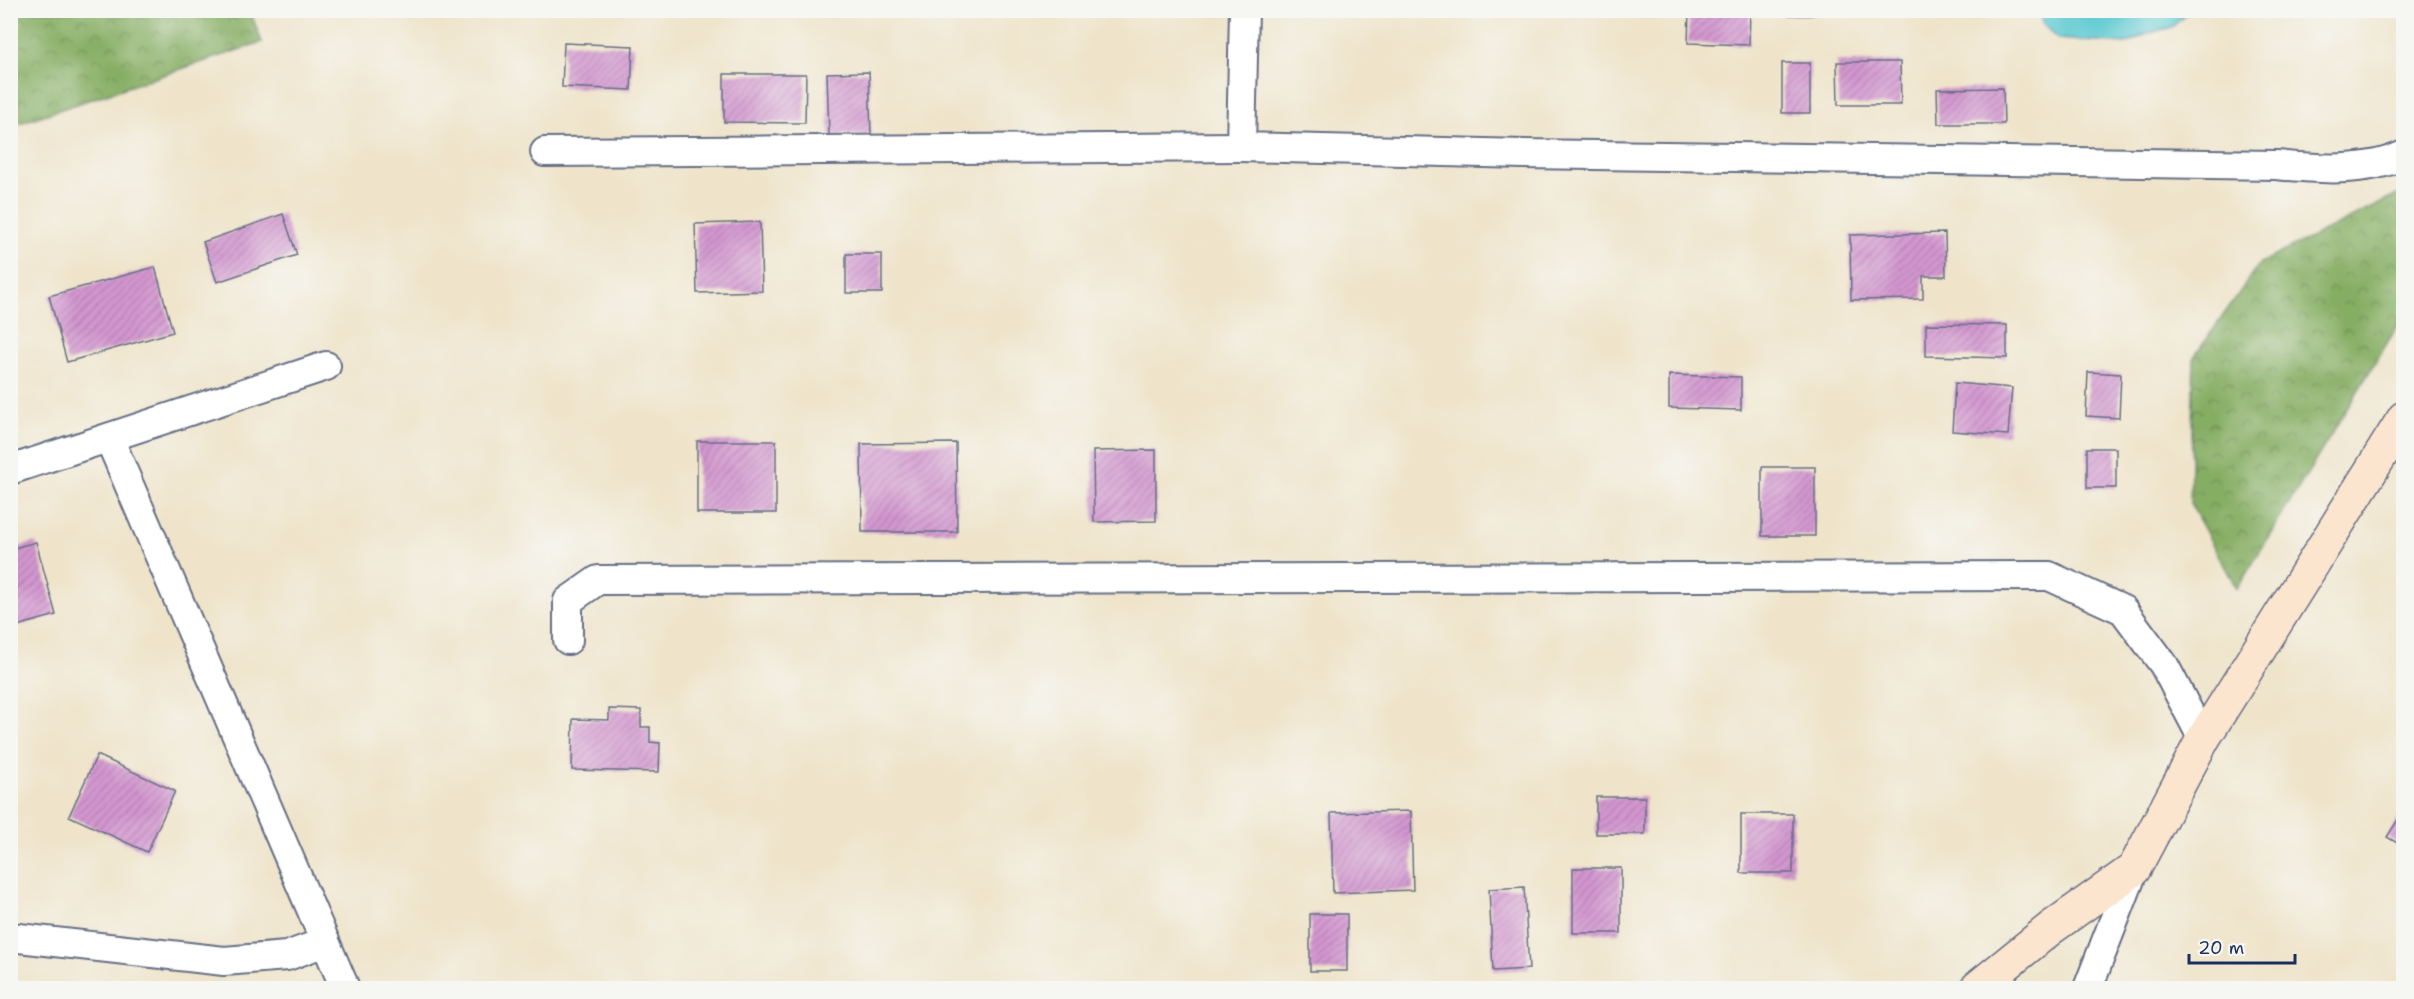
<svg xmlns="http://www.w3.org/2000/svg" width="2414" height="999" font-family="'Shantell Sans',sans-serif">
<style>
.forest{fill:url(#forest-crowns);stroke:#506e61;stroke-width:1.5}
.water{fill:#5dcad2;stroke:#3c7c98;stroke-width:1.5}
.building{fill:url(#building-hatch)}
.lines{fill:none;stroke-linecap:round;stroke-linejoin:round}
.street-casing{stroke:#656e84;stroke-width:32}
.secondary-casing{stroke:#656e84;stroke-width:36}
.street{stroke:#fff;stroke-width:28}
.secondary{stroke:#fbe5cf;stroke-width:33}
</style>
<defs>
<pattern id="forest-crowns" width="20" height="18" patternUnits="userSpaceOnUse" patternTransform="scale(1.5)"><rect width="20" height="18" fill="#86ae64"/><path d="M2 6a3 3 0 1 1 6 0M12 15a3 3 0 1 1 6 0" fill="none" stroke="#6d8e56"/></pattern>
<pattern id="building-hatch" width="6" height="6" patternUnits="userSpaceOnUse" patternTransform="scale(1.5)"><rect width="6" height="6" fill="#d497d0"/><path d="M-1 1l2-2M0 6l6-6M5 7l2-2" fill="none" stroke="#ab7cac"/></pattern>
</defs>
<rect width="100%" height="100%" fill="#f6f6f2"/>
<filter id="ink" filterUnits="userSpaceOnUse"><feTurbulence type="fractalNoise" baseFrequency=".0167" numOctaves="2"/><feDisplacementMap in="SourceGraphic" scale="12" xChannelSelector="R" yChannelSelector="G"/><feConvolveMatrix kernelMatrix="1 2 1 2 8 2 1 2 1" color-interpolation-filters="sRGB"/></filter>
<filter id="wash" filterUnits="userSpaceOnUse"><feTurbulence type="fractalNoise" baseFrequency=".008" numOctaves="4" result="noise"/><feDisplacementMap in="SourceGraphic" scale="24" xChannelSelector="R" yChannelSelector="G"/><feGaussianBlur stdDeviation="1.35" result="paint"/><feColorMatrix in="noise" values="0 0 0 0 0 0 0 0 0 0 0 0 0 0 0 0 0 1.4 0 .05"/><feComposite in="paint" operator="in"/></filter>
<g filter="url(#wash)">
<rect width="100%" height="100%" fill="#efe4ca"/>
<!-- forest -->
<g class="forest">
<polygon points="10,11 250,11 262,42 11,126"/>
<polygon points="2403,192 2403,317 2237,589 2190,503 2194,357 2260,263"/>
</g>
<!-- water -->
<polygon class="water" points="2038,11 2038,10 2189,11 2172,27 2149,33 2126,44 2058,39 2043,24"/>
<g id="blocks">
<!-- building -->
<g class="building">
<polygon points="1689,10 1750,10 1749,45 1688,43"/>
<rect x="1778" y="10" width="35" height="5"/>
<polygon points="1904,10 1947,10 1948,13 1904,13"/>
<polygon points="564,43 633,46 631,90 562,87"/>
<polygon points="1837,62 1900,62 1901,105 1838,105"/>
<rect x="1782" y="63" width="28" height="50"/>
<polygon points="869,72 871,135 829,135 827,73"/>
<polygon points="724,74 806,74 805,123 724,122"/>
<polygon points="2003,88 2004,124 1938,124 1937,89"/>
<polygon points="283,214 297,255 217,282 203,242"/>
<polygon points="760,222 762,291 697,293 695,224"/>
<polygon points="1945,233 1946,276 1923,276 1923,299 1851,300 1850,235"/>
<rect x="846" y="254" width="36" height="39"/>
<polygon points="155,267 173,332 67,362 49,296"/>
<polygon points="1926,324 2007,325 2007,358 1926,356"/>
<polygon points="2088,372 2121,374 2119,418 2086,416"/>
<polygon points="1669,375 1741,377 1741,410 1669,408"/>
<polygon points="1955,383 2012,388 2008,435 1952,431"/>
<rect x="697" y="441" width="79" height="72"/>
<polygon points="956,443 957,532 862,532 861,444"/>
<rect x="2087" y="448" width="29" height="40"/>
<polygon points="1156,450 1156,521 1094,522 1093,451"/>
<rect x="1762" y="467" width="53" height="69"/>
<polygon points="36,542 56,615 10,628 10,549"/>
<polygon points="609,709 641,710 641,727 650,727 650,742 660,743 659,772 572,770 573,719 609,720"/>
<polygon points="97,755 175,791 147,852 69,816"/>
<rect x="1596" y="797" width="49" height="37"/>
<polygon points="2404,810 2404,847 2387,837"/>
<polygon points="1411,811 1413,890 1333,893 1331,813"/>
<rect x="1741" y="814" width="52" height="59"/>
<rect x="1573" y="868" width="48" height="65"/>
<polygon points="1524,887 1529,969 1493,971 1489,889"/>
<rect x="1310" y="914" width="37" height="57"/>
</g>
</g>
</g>
<g filter="url(#ink)">
<use href="#blocks" fill-opacity="0" stroke="#656e84" stroke-width="1.5"/>
<g class="lines">
<!-- street casing -->
<g class="street-casing">
<g id="street">
<path d="M 1244,10 L 1241,147 L 1524,154 L 2276,165 C 2317,169 2365,173 2404,155"/>
<polyline points="545,152 1241,147"/>
<polyline points="109,438 345,988"/>
<polyline points="10,470 326,366"/>
<polyline points="568,640 568,601 598,580 2049,576 2123,610 2164,665 2203,739"/>
<polyline points="10,937 224,961 287,956 325,942"/>
<polyline points="2088,988 2134,869"/>
</g>
</g>
<!-- secondary casing -->
<g class="secondary-casing">
<polyline id="secondary" points="1977,988 2051,928 2134,869 2203,739 2404,418"/>
</g>
<!-- street -->
<use href="#street" class="street"/>
<!-- secondary -->
<use href="#secondary" class="secondary"/>
</g>
</g>
<!-- margin -->
<rect width="2414" height="999" fill="none" stroke="#f6f6f2" stroke-width="36"/>
<!-- scale -->
<path d="M2189 954v9h106v-9" fill="none" stroke="#1b2f5e" stroke-width="3"/>
<text x="2198" y="954" font-size="18" fill="#1b2f5e" stroke="#f6f6f2" stroke-width="4.5" paint-order="stroke">20 m</text>
</svg>
